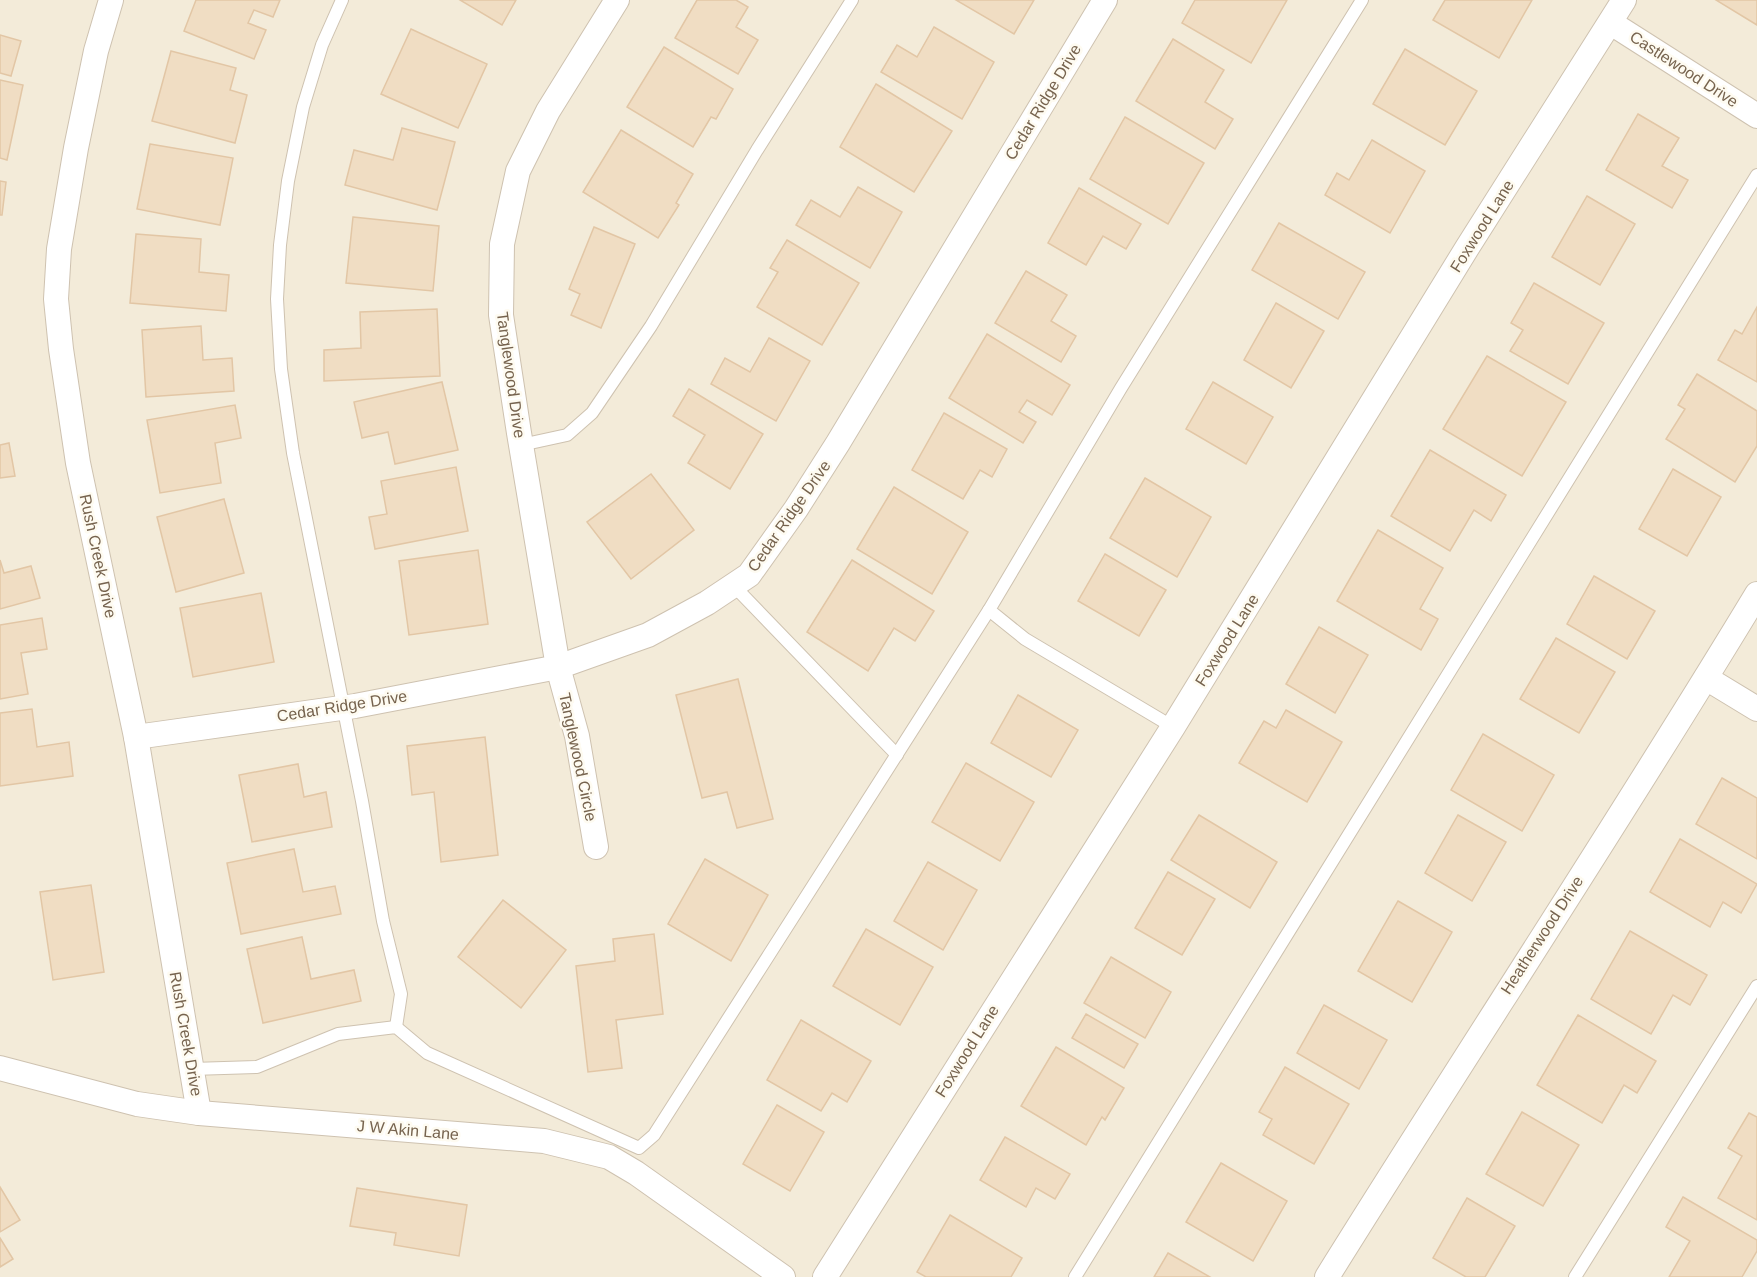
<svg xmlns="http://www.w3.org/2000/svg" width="1757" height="1277" font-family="Arial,sans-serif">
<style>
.residential{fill:#f3ebd9}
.building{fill:#f0ddc3;stroke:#e2c6a5;stroke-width:1.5}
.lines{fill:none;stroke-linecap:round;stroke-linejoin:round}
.service-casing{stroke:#cec2b0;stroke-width:14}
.minor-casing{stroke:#cec2b0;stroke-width:26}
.service{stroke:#fff;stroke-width:12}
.minor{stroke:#fff;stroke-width:24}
.labels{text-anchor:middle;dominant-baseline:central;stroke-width:5;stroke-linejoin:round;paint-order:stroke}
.street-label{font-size:16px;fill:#76634e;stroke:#fefbf1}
</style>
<rect width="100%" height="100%" fill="#fcf8eb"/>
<!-- residential -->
<rect class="residential" x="0" y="0" width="1757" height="1277"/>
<!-- building -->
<g class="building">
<polygon points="196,0 280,0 273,17 254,10 248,23 266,30 254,59 184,31"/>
<polygon points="460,0 516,0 502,25"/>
<polygon points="697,0 736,0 748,7 736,27 758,40 738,74 675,38"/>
<polygon points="956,0 1034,0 1014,34"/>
<polygon points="1195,0 1287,0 1251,63 1182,23"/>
<polygon points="1445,0 1532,0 1499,58 1433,20"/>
<polygon points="1716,0 1757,0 1757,25"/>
<polygon points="934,27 994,62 962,119 881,72 897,45 917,57"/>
<polygon points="411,29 487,64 458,128 381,94"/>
<polygon points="0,35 21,41 11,76 0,73"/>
<polygon points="1173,39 1224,70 1205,102 1233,119 1215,149 1136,101"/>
<polygon points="664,47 733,89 716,119 711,117 693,147 627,107"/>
<polygon points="1405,49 1477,91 1445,145 1373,104"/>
<polygon points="171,51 236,68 230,90 247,95 235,143 152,121"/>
<polygon points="0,80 23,85 7,160 0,158"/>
<polygon points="876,84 952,131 914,192 840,147"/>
<polygon points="1638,114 1679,138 1662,166 1688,180 1672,208 1606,170"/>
<polygon points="1125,117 1204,163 1168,224 1090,179"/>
<polygon points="402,128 455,142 437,210 345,185 354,150 393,160"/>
<polygon points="621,130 693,174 676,203 679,205 658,238 583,192"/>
<polygon points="1372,140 1425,171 1390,233 1325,195 1337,173 1349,180"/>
<polygon points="150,144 233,158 220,225 137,209"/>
<polygon points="0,181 6,182 2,215 0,215"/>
<polygon points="858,187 902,212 870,268 796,225 811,200 840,217"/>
<polygon points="1079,188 1141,224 1126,249 1103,236 1086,265 1048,243"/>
<polygon points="1587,196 1635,224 1600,285 1552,257"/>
<polygon points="353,217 439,226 433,291 346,283"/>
<polygon points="1279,223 1365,272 1338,319 1252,270"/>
<polygon points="594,227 635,244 601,328 571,315 580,294 569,289"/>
<polygon points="136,234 201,239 199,272 229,275 226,311 130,303"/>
<polygon points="787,240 859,283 822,345 757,307 778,272 770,268"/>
<polygon points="1026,271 1067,295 1051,321 1076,336 1061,362 995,323"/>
<polygon points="1534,283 1604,323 1568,384 1510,351 1523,330 1511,323"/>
<polygon points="1276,303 1324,331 1291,388 1244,360"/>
<polygon points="1757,307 1757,382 1718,360 1735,330 1742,334"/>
<polygon points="437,309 440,376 324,381 324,350 361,348 360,312"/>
<polygon points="201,326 203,360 232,358 234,391 146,397 142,330"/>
<polygon points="987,334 1070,385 1052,415 1027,400 1019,412 1036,422 1023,443 949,398"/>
<polygon points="769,338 810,361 776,421 711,384 725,358 750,372"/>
<polygon points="1487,356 1566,402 1522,476 1443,429"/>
<polygon points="1697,374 1757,411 1757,446 1735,482 1666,439 1685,409 1678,405"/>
<polygon points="442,382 458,450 395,464 388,432 362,438 354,402"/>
<polygon points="1213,382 1273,417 1246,464 1186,429"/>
<polygon points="689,389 763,434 730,489 688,463 705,435 673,416"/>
<polygon points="235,405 241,438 215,443 221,483 160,493 147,420"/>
<polygon points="944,413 1007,449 992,477 980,470 963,499 912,470"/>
<polygon points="9,443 15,476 0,478 0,445"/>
<polygon points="1430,450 1506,495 1491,521 1474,510 1450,551 1391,516"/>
<polygon points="456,467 468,531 375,549 369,517 387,514 381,481"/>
<polygon points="1673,469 1721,497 1687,556 1639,529"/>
<polygon points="651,474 694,530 631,579 587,522"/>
<polygon points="1145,478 1211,517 1177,577 1110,538"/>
<polygon points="894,487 968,532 932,594 857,549"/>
<polygon points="224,499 244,573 176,592 157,517"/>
<polygon points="1378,530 1443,568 1420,609 1438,619 1421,650 1337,601"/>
<polygon points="478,550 488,624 409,635 399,561"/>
<polygon points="1105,554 1166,590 1139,636 1078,601"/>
<polygon points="0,560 4,573 31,566 40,598 0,609"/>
<polygon points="852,560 934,611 915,641 894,628 868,671 807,632"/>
<polygon points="1594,576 1655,611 1627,659 1567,624"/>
<polygon points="261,593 274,662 193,677 180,608"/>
<polygon points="42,618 47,649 21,653 28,694 0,699 0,625"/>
<polygon points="1319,627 1368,655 1335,713 1286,684"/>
<polygon points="1556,638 1615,672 1579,733 1520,699"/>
<polygon points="738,679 773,819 737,828 727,792 702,798 676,695"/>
<polygon points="1018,695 1078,730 1051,777 991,743"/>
<polygon points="32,709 37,747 69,742 73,776 0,786 0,713"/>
<polygon points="1286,710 1342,742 1307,802 1239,763 1264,721 1276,728"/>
<polygon points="1483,734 1554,775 1522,831 1451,790"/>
<polygon points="485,737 498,855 441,862 434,792 412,795 407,746"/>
<polygon points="966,763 1034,802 1000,861 932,822"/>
<polygon points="298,764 304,797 326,792 332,827 252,842 239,775"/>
<polygon points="1722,778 1757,798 1757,859 1696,824"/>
<polygon points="1199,815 1277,862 1250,908 1171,860"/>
<polygon points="1458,815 1506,842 1472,901 1425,873"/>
<polygon points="1680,839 1757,884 1741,913 1723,902 1710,927 1650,892"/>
<polygon points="294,849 303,892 335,886 341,914 241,934 227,863"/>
<polygon points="705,859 768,895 731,961 668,924"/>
<polygon points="928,862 977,890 943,950 894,921"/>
<polygon points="1168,872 1215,899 1182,955 1135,928"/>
<polygon points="91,885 104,972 53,980 40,892"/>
<polygon points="503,900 566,950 521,1008 458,957"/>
<polygon points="1398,901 1452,932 1412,1002 1358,971"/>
<polygon points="866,929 933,967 900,1025 833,986"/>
<polygon points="1630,931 1707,975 1690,1005 1673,995 1651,1034 1591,999"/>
<polygon points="654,934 663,1014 616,1020 622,1068 588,1072 576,966 615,961 613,939"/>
<polygon points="302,937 311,979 354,970 361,1001 263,1023 247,949"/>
<polygon points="1111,957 1171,992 1145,1038 1084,1003"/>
<polygon points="1324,1005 1387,1040 1359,1089 1297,1053"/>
<polygon points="1086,1014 1138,1044 1124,1068 1072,1038"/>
<polygon points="1578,1015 1656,1061 1637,1093 1624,1085 1602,1123 1537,1085"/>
<polygon points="801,1020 871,1061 847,1102 832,1093 821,1111 767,1080"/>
<polygon points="1056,1047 1124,1088 1105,1120 1102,1117 1086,1145 1021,1106"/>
<polygon points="1285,1067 1349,1104 1314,1164 1263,1135 1272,1119 1259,1112"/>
<polygon points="777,1105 824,1132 790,1191 743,1164"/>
<polygon points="1522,1112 1579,1145 1543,1206 1486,1174"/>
<polygon points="1749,1113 1757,1117 1757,1220 1718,1198 1742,1156 1728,1148"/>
<polygon points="1005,1137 1070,1174 1055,1199 1036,1188 1026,1207 980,1180"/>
<polygon points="1221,1163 1287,1201 1253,1261 1186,1222"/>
<polygon points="0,1187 20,1220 0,1232"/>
<polygon points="357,1188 467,1205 459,1256 394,1245 396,1233 350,1226"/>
<polygon points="1683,1197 1757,1240 1757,1251 1742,1277 1669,1277 1690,1241 1666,1227"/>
<polygon points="1467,1198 1515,1226 1485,1277 1466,1277 1433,1258"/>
<polygon points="950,1215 1022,1258 1011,1277 926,1277 917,1272"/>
<polygon points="0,1238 13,1259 0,1267"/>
<polygon points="1168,1253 1210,1277 1154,1277"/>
</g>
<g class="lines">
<!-- service casing -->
<g class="service-casing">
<g id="service">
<polyline points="342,0 322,45 303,107 288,181 280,245 277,299 281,369 293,453 362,801 383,921 401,994 396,1027"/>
<polyline points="521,445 567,435 592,413 651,326 757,150 852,0"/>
<polyline points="733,585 897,755"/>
<polyline points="1173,727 1025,639 989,610 1121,388 1362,0"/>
<polyline points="192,1069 257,1067 338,1034 396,1027 427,1053 639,1148 654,1135 989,610"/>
<polyline points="1075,1277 1757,175"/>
<polyline points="1575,1277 1757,986"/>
</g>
</g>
<!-- minor casing -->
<g class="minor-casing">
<g id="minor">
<polyline points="111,0 96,51 76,148 59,249 56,299 61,349 78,463 136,737 199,1113"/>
<polyline points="1611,23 1757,116"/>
<polyline points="1706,678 1757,709"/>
<polyline points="136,737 355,706 558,667 648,635 707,603 749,575 796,509 838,443 1105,0"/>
<polyline points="596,847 577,736 558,667 519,433 501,315 502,244 518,171 548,111 617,0"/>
<polyline points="0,1068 137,1104 199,1113 544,1141 609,1157 636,1173 783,1277"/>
<polyline points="825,1277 1173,727 1467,248 1624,0"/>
<path d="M 1327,1277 C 1469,1049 1618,824 1757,594"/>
</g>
</g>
<!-- service -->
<use href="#service" class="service"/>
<!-- minor -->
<use href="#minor" class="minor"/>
</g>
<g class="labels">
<!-- street labels -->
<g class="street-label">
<text transform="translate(1684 69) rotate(33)">Castlewood Drive</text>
<text transform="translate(1043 102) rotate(-59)">Cedar Ridge Drive</text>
<text transform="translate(1482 226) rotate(-58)">Foxwood Lane</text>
<text transform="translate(511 375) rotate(82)">Tanglewood Drive</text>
<text transform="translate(789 516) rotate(-55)">Cedar Ridge Drive</text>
<text transform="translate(98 556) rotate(78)">Rush Creek Drive</text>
<text transform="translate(1227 640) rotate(-58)">Foxwood Lane</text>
<text transform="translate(342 706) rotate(-9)">Cedar Ridge Drive</text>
<text transform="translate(578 757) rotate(78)">Tanglewood Circle</text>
<text transform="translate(1542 935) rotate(-57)">Heatherwood Drive</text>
<text transform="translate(186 1034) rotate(80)">Rush Creek Drive</text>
<text transform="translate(967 1051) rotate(-58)">Foxwood Lane</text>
<text transform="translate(408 1130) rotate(5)">J W Akin Lane</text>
</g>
</g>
</svg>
